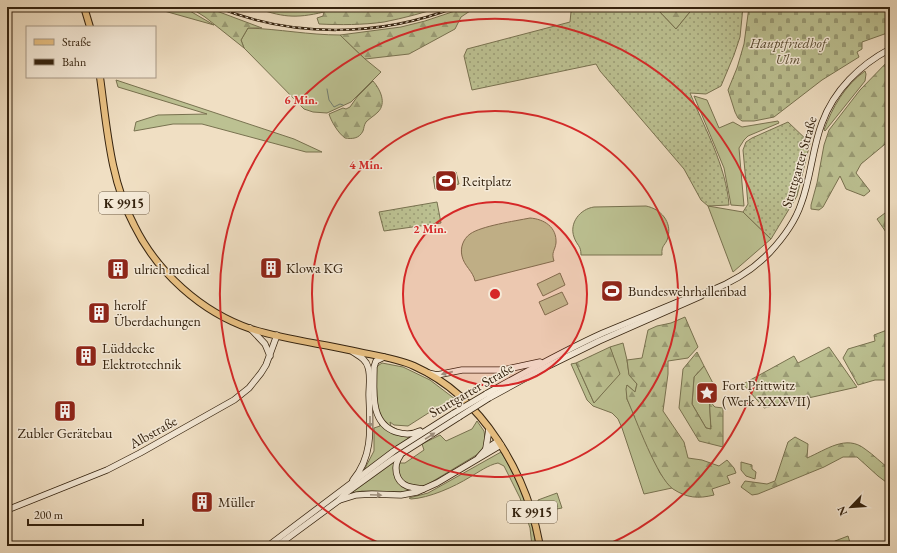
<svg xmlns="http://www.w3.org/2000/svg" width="897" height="553" font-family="'EB Garamond',serif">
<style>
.grass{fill:#bcc192;stroke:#787250}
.forest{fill:url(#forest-firs);stroke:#787250}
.cemetery{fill:url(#cemetery-stones);stroke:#787250}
.garden{fill:url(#garden-dots);stroke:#787250}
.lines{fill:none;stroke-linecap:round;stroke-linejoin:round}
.stream{stroke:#727f73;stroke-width:1}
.secondary-casing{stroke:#35230f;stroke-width:7}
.primary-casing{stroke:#35230f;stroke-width:8}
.secondary{stroke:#f5ead8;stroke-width:5.5}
.primary{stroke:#e8c082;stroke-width:6}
.rail-casing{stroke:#35230f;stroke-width:2.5}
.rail{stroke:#f5ead8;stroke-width:1;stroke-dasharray:3;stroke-linecap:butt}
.secondary-bridge-casing{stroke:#35230f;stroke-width:7;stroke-linecap:butt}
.secondary-bridge{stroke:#f5ead8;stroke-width:5.5}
.oneway{fill:#9f907e}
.ring{fill:none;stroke:#d62828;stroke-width:2}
.labels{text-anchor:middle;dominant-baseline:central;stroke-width:3;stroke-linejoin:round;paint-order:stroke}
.shield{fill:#f5ead8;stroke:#6f5f4b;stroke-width:1}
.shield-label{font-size:13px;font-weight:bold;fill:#35230f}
.park-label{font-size:14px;font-style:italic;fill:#574a30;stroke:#f5ead8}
.street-label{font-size:14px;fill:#35230f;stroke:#f5ead8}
.poi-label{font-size:14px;fill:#35230f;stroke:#f5ead8;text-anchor:start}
.centre{fill:#d62828;stroke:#f5ead8;stroke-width:2}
.ring-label{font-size:12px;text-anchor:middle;font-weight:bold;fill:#d62828;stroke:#f5ead8;stroke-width:3;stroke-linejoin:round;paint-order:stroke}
</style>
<defs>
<pattern id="forest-firs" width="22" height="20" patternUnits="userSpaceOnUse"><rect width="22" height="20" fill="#bcc192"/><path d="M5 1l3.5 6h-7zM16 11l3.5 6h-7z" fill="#9a9c76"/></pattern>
<pattern id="cemetery-stones" width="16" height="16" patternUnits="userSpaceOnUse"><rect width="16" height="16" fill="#bcc192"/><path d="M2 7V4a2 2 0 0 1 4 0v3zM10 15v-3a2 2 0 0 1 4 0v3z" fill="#9a9c76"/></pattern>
<pattern id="garden-dots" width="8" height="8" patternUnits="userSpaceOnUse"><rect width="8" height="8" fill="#bcc192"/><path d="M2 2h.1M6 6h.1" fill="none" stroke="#9a9c76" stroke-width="1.8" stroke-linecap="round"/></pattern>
</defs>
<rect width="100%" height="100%" fill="#f0dfc3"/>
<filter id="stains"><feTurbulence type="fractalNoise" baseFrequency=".005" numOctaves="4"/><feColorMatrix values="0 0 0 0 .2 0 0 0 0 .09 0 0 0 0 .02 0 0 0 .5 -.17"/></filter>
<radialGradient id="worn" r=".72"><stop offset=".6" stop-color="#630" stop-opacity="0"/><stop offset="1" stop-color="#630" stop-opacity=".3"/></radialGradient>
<!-- grass -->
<g class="grass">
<polygon points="150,7 183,7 214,25"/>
<path d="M 253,7 L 320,7 L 324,12 C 294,19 282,17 253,7 Z"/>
<path d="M 248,28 C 279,29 309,35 340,35 L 365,59 L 381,72 L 351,102 L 327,113 L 313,112 L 304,109 L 244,48 L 241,40 Z"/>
<path d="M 865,71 L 866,74 L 865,81 L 825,131 L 824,130 C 832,108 845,85 865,71 Z"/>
<polygon points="116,80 294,139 322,152 306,152 202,124 173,124 134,131 136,122 158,115 207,114 118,87"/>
<polygon points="694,96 707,100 719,128 733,122 742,127 778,121 779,123 748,136 744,140 739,148 744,206 731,205 724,168"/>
<polygon points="456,172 459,184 435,189 433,177"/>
<path d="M 646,206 C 661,209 672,222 668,237 C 666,246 661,244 662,255 L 581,255 C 581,245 577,246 574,237 C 569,223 580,209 594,207 Z"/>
<polygon points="708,206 743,212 771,239 733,272"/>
<path d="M 530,218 C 544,219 557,227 556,243 C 555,251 551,252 554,261 L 475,281 C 473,271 464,266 462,256 C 460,248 463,239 470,234 C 481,226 515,221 530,218 Z"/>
<polygon points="560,273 565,285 543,296 537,284"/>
<polygon points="562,292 568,304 545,315 539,302"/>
<polygon points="623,343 627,360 629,374 637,384 635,392 627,385 627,399 660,473 672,488 644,494 622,428 618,419 612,413 593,406 587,400 571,364 576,363 594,403 619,374 610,347"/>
<polygon points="382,363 403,367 430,380 455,399 430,412 408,426 394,425 390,422 391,426 410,437 363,472 374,451 374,428 380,426 377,406 376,367"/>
<polygon points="704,366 715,387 709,395 711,429 706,428 692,404 694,377"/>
<polygon points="477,421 484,431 486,444 478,454 425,486 404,492 362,491 350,494 393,463 405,463 424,450 422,444 440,435 446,441 472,429"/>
<path d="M 501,452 C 519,480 531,513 536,546 L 532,546 L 530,528 L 520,498 L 504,466 L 498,463 C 488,465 479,472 470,477 C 454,487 429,498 411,499 L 409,498 L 428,493 Z"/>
<polygon points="848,536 851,546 828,546 835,541"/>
</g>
<!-- forest -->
<g class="forest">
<polygon points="189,7 206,7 262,28 248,28 241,40 244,48 205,17"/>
<path d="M 320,7 L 441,7 C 423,13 404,18 384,22 C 363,25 340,25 319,24 L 317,18 L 323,16 L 324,12 Z"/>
<polygon points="467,7 476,7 461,17 455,29 409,54 365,59 340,35 401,27 425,21"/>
<polygon points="641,7 694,7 676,29 657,9 644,10"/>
<polygon points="890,59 890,140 861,164 856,173 870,191 864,196 846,189 840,176 823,207 819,210 811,209 811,205 817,183 824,145 829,130 860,90"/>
<path d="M 373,81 C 380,89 387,103 378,112 C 374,116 370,118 366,122 C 364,125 364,128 363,131 C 359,139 352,139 345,138 C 338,133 331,121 329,114 L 343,108 L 346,109 L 350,107 L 357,97 Z"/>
<polygon points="885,213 890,220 890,238 877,219"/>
<path d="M 685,317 L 698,347 L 688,358 L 668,361 L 668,374 L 663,411 L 684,442 L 688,458 L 702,460 L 719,466 L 727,460 L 734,468 L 736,473 L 727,476 L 730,483 L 712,489 L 714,495 C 698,499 687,498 673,489 C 657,478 636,419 627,399 L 626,389 L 627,385 L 635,392 L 637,384 L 629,375 L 627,360 L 642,358 L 648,330 L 657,326 L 671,323 Z"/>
<polygon points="887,330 890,339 890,380 875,380 858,385 843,358 848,349 875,341 874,335"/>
<polygon points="610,347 620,374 594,403 576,363"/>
<polygon points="829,347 857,387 764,408 743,384 794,356 798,363"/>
<path d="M 697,352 L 704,366 L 694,377 L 692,404 L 706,428 L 711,429 L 709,395 L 715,387 L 716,389 C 709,394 709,402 715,407 L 723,408 L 723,447 L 699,441 L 679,408 L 683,369 Z"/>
<path d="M 795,437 L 808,444 L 807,458 C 826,450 846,434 865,449 C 874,455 881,463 890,469 L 890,485 L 878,476 L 857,457 L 843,457 L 824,467 L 758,494 L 752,495 L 741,487 L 745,481 L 767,484 L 775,481 L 788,442 Z"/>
<polygon points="741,462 752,465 752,469 756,472 755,479 746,476 741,470"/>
<polygon points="557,493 562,508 540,512 538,500"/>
</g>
<!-- cemetery -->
<polygon class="cemetery" points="749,7 890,7 890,32 862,42 862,49 857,52 859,57 822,80 774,117 754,121 742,121 738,118 735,112 728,90 737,68 744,44"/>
<!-- garden -->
<g class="garden">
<path d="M 586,7 L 639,7 L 642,11 L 657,9 L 676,29 L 694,7 L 743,7 L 740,37 L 734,55 L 721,86 L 706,94 L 690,93 C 705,129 726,166 729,205 L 708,206 L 701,200 L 684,169 L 600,71 L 596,64 L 472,90 L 464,56 L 467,49 L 570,22 L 571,12 Z"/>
<polygon points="788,122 810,143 797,196 771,239 743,212 748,204 743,150 746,142 752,138"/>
<polygon points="437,202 441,223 384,231 379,212"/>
</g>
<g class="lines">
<!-- stream -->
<g class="stream">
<polyline points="668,7 670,11"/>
<polyline points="327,89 329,100 334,107 340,104 343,105"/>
</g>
<!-- secondary casing -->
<g class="secondary-casing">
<g id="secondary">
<polyline points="250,328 265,344 270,356"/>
<path d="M 384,357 L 376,361 L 374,367 C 374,390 369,423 396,432 C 405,435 412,435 420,431"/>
<polyline points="428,373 437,375 462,370 503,370 540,362"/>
<path d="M 486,394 C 524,373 563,351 603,333 C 632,321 661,309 690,297 C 696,295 703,294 710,291 C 733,282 753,270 770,252 C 783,238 795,222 801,204 C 811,178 812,149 822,123 C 834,90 860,65 890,49"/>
<polyline points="489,398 544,368 599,341 701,296"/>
<polyline points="486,448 489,429"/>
<path d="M 400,456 C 393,466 395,481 407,486 C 412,488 418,488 423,489"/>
<polyline points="479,457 486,449 498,441"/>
<path d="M 353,480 C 374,455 370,425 369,395 C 369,386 371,375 368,367 C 366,359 359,356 353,352"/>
<polyline points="340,500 356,495 372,494 401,495 417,492 437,483 501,445"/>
<polyline points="7,510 107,470 140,453 234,400 249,388 261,373 266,365 277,335"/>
<polyline points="268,546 394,451 454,413"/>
<polyline points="277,546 338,501 346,493 393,459 459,417"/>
</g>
</g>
<!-- primary casing -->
<g class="primary-casing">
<g id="primary">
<polyline points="84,7 90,27"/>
<path d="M 100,77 C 107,127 110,180 134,225 C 157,272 201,312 251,329 C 283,339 316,343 349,350 C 370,355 394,357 414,366 C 483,397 527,474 540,546"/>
</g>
</g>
<!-- secondary -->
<use href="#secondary" class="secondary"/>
<!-- primary -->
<use href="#primary" class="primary"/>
<!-- rail casing -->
<g class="rail-casing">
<path id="rail" d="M 217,7 C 293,38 380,37 456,7"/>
</g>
<!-- rail -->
<use href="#rail" class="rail"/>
<!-- secondary-bridge casing -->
<g class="secondary-bridge-casing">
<g id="secondary-bridge">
<polyline points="454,413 486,394"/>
<polyline points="459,417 489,398"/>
</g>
</g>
<!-- secondary-bridge -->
<use href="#secondary-bridge" class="secondary-bridge"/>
</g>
<!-- one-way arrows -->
<defs><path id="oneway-solid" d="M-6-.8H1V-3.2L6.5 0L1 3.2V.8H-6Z"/></defs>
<g class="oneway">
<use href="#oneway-solid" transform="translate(447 373) rotate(167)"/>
<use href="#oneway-solid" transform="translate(370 422) rotate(90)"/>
<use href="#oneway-solid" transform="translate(430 436) rotate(-33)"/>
<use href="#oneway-solid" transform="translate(376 495) rotate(2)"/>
</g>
<!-- distance rings -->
<circle cx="495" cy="294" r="92" fill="#d62828" fill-opacity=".12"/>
<g class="ring">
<circle cx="495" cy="294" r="92"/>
<circle cx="495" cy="294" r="183"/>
<path d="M383 545A275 275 0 1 1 607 545"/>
</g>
<!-- icons -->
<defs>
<g id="stadium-square" transform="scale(1.15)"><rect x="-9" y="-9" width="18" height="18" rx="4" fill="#8f2418" stroke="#f5ead8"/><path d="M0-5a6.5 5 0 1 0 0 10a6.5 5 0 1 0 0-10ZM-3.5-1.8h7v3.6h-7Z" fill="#fff"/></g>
<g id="building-square" transform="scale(1.15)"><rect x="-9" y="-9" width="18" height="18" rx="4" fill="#8f2418" stroke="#f5ead8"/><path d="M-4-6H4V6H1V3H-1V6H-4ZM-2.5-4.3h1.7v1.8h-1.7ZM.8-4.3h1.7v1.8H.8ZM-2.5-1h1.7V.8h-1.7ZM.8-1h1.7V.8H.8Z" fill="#fff"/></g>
<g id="sight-square" transform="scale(1.15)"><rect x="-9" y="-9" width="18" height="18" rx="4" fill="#8f2418" stroke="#f5ead8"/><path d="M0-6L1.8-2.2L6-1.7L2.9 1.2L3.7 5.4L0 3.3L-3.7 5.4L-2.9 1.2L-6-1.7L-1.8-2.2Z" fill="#fff"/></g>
</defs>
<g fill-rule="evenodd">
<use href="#stadium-square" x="446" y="181"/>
<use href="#building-square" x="271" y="268"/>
<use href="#building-square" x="118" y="269"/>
<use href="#stadium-square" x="612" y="291"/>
<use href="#building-square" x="99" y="313"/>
<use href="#building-square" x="86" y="356"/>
<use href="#sight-square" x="707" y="393"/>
<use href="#building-square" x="65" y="411"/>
<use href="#building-square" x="202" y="502"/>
</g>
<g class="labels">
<!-- shield labels -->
<g class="shield">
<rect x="99" y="192" width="50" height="22" rx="3"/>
<rect x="507" y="501" width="50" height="22" rx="3"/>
</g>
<g class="shield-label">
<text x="124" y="203">K 9915</text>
<text x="532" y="512">K 9915</text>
</g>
<!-- park labels -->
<g class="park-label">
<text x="788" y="43">Hauptfriedhof<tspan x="788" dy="16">Ulm</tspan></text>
</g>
<!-- street labels -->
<g class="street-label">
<text transform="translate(799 162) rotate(-74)">Stuttgarter Straße</text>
<text transform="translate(471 390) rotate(-30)">Stuttgarter Straße</text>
<text transform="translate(153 432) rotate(-29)">Albstraße</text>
</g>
<!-- poi labels -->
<g class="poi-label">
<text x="462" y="181">Reitplatz</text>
<text x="286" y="268">Klowa KG</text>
<text x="134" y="269">ulrich medical</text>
<text x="628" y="291">Bundeswehrhallenbad</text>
<text x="114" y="305">herolf<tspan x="114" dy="16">Überdachungen</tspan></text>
<text x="102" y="348">Lüddecke<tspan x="102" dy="16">Elektrotechnik</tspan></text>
<text x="722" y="385">Fort Prittwitz<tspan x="722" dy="16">(Werk XXXVII)</tspan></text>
<text x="65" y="433" text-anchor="middle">Zubler Gerätebau</text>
<text x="218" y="502">Müller</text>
</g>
</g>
<circle cx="495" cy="294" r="6" class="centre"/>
<g class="ring-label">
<text x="301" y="104">6 Min.</text>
<text x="366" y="169">4 Min.</text>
<text x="430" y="233">2 Min.</text>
</g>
<!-- margin -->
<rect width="897" height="553" fill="none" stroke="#f0dfc3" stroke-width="24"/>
<rect x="8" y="8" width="881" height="537" fill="none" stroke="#35230f" stroke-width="2"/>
<rect x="12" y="12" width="873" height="529" fill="none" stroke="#35230f"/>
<!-- legend -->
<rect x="26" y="26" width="130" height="52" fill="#f5ead8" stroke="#a89a88"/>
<rect x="34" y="39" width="20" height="6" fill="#e8c082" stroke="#a89a88"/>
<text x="62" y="46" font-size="12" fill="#35230f">Straße</text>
<rect x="34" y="59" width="20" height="6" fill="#35230f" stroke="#a89a88"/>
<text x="62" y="66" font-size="12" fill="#35230f">Bahn</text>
<!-- north arrow -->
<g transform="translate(851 507) rotate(245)" stroke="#f5ead8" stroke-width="3" paint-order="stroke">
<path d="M0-3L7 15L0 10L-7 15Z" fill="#35230f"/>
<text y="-6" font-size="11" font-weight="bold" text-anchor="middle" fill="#35230f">N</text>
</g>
<!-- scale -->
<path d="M28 519v6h115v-6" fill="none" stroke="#35230f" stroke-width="2"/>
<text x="34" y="519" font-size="12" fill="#35230f" stroke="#f5ead8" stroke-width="3" paint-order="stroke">200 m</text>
<rect width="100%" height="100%" filter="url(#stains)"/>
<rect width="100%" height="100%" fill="url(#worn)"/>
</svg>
